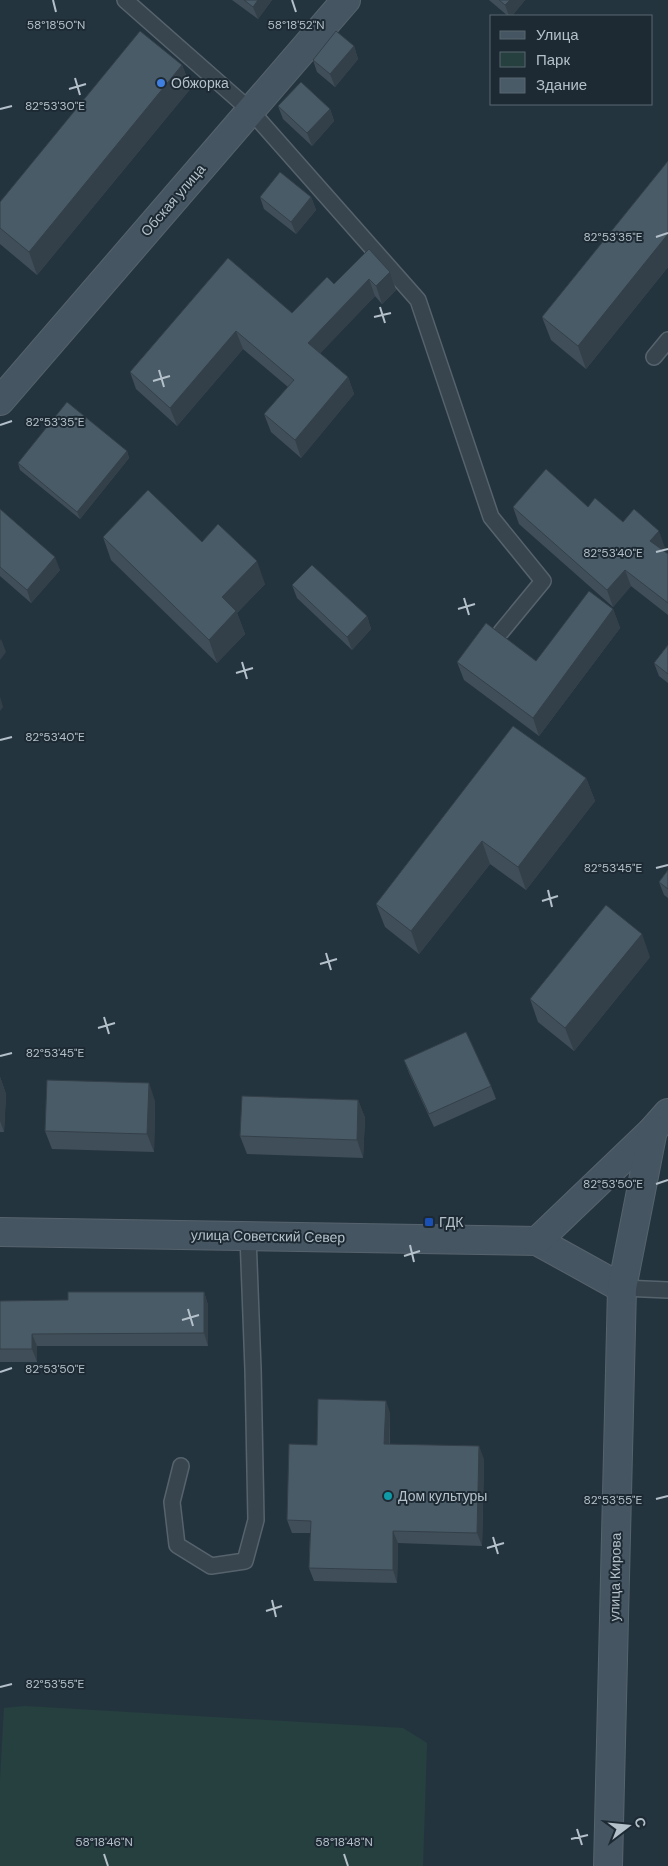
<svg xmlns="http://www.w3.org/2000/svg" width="668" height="1866" font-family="'DM Sans',sans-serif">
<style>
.green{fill:#26403f}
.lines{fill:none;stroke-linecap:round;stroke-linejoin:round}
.lane-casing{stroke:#56636d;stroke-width:18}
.secondary-casing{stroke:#56636d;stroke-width:30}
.lane{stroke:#38454f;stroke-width:15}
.secondary{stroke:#465562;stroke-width:28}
.wall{fill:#404e59}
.shaded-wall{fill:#344049}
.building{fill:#4a5b68;stroke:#344049}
.ticks{fill:none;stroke:#b4c0ca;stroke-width:2}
.shop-dot{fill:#3f7fe0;stroke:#1d2a34;stroke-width:2}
.transit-dot{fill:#1a4fb4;stroke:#1d2a34;stroke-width:2}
.culture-dot{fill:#0f9aa8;stroke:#1d2a34;stroke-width:2}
.labels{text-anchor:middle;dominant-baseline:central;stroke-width:4;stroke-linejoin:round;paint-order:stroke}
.poi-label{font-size:14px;fill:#b4c0ca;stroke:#1d2a34;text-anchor:start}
.street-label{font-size:14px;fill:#b4c0ca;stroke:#1d2a34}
.ticks-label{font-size:12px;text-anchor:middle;fill:#b4c0ca;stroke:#1d2a34;stroke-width:4;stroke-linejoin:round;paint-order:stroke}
</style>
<rect width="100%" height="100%" fill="#24343f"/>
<!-- green -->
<polygon class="green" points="25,1706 403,1728 427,1743 423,1866 0,1866 0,1780 4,1708"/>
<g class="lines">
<!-- lane casing -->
<g class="lane-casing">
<g id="lane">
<polyline points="125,0 251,111 418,300 491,517 543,581 501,632"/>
<polyline points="654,357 668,340"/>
<polyline points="622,1288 668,1290"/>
<polyline points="181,1466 172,1502 177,1545 211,1566 245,1561 256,1520 253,1369 248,1236"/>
</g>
</g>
<!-- secondary casing -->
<g class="secondary-casing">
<g id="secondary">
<polyline points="0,401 346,0"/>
<polyline points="0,1232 537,1241 622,1288"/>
<polyline points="537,1241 653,1130 668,1113"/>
<polyline points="608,1866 622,1288 653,1130"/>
</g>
</g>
<!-- lane -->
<use href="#lane" class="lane"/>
<!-- secondary -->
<use href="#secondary" class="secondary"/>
</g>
<!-- wall -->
<g class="wall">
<polygon points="232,0 272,0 258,19"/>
<polygon points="489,0 525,0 512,16 508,16"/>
<polygon points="354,46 358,59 335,87 317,72 313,60"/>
<polygon points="182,65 191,88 37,275 0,244 0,202"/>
<polygon points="278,106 330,109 334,121 312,146 283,119"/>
<polygon points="668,161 668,267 586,369 551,340 542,317"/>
<polygon points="260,197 311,197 316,210 296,234 264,209"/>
<polygon points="228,258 292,313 334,284 390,272 396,290 382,304 375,296 320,353 348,377 354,394 301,458 271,432 264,414 288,387 243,349 177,426 136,389 130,372"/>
<polygon points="127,451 129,458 80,519 20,470 18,463"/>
<polygon points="513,507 588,507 623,522 665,548 663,550 668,554 668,615 631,586 613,607 519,524"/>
<polygon points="0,509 60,570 31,603 0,576"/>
<polygon points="103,537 202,542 265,584 237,613 245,634 217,663 111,560"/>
<polygon points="292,585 367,616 371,629 352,650 297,598"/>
<polygon points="613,609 620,628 539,736 464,680 457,662 536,661"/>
<polygon points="668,645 668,683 659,676 654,663"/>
<polygon points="586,778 595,801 526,890 490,864 419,954 385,927 376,904"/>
<polygon points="668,870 668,898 664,895 659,882"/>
<polygon points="650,957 574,1051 538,1022 530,999"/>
<polygon points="404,1060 491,1086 496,1099 434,1127 409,1073"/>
<polygon points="0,1077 6,1094 4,1132 0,1132"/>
<polygon points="358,1100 365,1118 363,1158 247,1154 240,1136"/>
<polygon points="155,1101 154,1152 52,1149 45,1131"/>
<polygon points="204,1292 208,1305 208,1346 37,1346 37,1362 0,1362 0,1301 68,1300"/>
<polygon points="390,1413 390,1444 484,1459 482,1546 398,1543 397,1583 314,1581 309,1568 310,1533 292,1533 287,1520 317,1445"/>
</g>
<!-- shaded-wall -->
<g class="shaded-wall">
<polygon points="258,0 272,0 258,19 253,7"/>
<polygon points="510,0 525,0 512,16 509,16 505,5"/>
<polygon points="354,46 358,59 335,87 330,74"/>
<polygon points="182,65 191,88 37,275 29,252"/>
<polygon points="330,109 334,121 312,146 307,133"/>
<polygon points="311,197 316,210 296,234 291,222"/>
<polygon points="668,234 668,267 586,369 578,346"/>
<polygon points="390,272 396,290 382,304 376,286"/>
<polygon points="369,279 375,296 314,360 308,343"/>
<polygon points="236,331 243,349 177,426 170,408"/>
<polygon points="348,377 354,394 301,458 295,440"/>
<polygon points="127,451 129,458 80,519 77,512"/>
<polygon points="659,531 665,548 656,558 650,541"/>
<polygon points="55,557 60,570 31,603 27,590"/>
<polygon points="257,561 265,584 237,613 245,634 217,663 209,640 222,597"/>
<polygon points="625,570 631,586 613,607 607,590"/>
<polygon points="613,609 620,628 539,736 533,718"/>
<polygon points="367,616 371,629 352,650 347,637"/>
<polygon points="1,639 6,652 0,660 0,641"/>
<polygon points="0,697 3,707 0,711"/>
<polygon points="586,778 595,801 526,890 518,867"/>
<polygon points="482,841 490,864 419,954 411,931"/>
<polygon points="642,934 650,957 574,1051 565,1028"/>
<polygon points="0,1077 6,1094 4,1132 0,1121"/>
<polygon points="149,1083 155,1101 154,1152 147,1134"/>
<polygon points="358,1100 365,1118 363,1158 357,1140"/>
<polygon points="204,1292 208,1305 208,1346 204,1333"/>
<polygon points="32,1334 37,1346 37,1362 32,1349"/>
<polygon points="386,1401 390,1413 389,1457 384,1444"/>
<polygon points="479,1446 484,1459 482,1546 477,1533"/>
<polygon points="393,1531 398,1543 397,1583 393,1570"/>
</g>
<!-- building -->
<g class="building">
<polygon points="244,0 258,0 253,7"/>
<polygon points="499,0 510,0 505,5"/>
<polygon points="140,31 182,65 29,252 0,228 0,202"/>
<polygon points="336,31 354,46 330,74 313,60"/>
<polygon points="301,82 330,109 307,133 278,106"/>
<polygon points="668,161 668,234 578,346 542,317"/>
<polygon points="280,172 311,197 291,222 260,197"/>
<polygon points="369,249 390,272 376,286 369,279 308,343 348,377 295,440 264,414 294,380 236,331 170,408 130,372 228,258 292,313 327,277 334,284"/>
<polygon points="67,402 127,451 77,512 18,463"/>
<polygon points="546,469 588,507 595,498 623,522 634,509 659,531 650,541 668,554 668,603 625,570 607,590 513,507"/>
<polygon points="148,490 202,542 218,524 257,561 222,597 236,611 209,640 103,537"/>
<polygon points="0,509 55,557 27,590 0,567"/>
<polygon points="312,565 367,616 347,637 292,585"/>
<polygon points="589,591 613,609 533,718 457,662 486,623 536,661"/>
<polygon points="668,645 668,674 654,663"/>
<polygon points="513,726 586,778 518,867 482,841 411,931 376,904"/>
<polygon points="668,870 668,889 659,882"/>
<polygon points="606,905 642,934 565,1028 530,999"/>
<polygon points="466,1032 491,1086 429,1114 404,1060"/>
<polygon points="47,1080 149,1083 147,1134 45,1131"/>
<polygon points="242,1096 358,1100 357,1140 240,1136"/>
<polygon points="68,1292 204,1292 204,1333 32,1334 32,1349 0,1349 0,1301 68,1300"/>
<polygon points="318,1399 386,1401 384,1444 479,1446 477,1533 393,1531 393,1570 309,1568 311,1521 287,1520 289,1444 317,1445"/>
</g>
<!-- ticks -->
<path class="ticks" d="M 53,0 L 56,12M 292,0 L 296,12M 75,78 L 80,95M 69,89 L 86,84M 0,109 L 12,106M 656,237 L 668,233M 380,307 L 385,323M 374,317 L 391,313M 159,370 L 164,387M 153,381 L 170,376M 0,425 L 12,421M 656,552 L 668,549M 464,598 L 469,615M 458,609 L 475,604M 242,662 L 247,679M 236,673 L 253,668M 0,740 L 12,737M 656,868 L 668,865M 548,890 L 552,907M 542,901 L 558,896M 326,953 L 331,970M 320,964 L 337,959M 104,1017 L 109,1034M 98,1028 L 115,1023M 0,1056 L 12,1053M 656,1184 L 668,1180M 410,1245 L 414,1262M 404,1256 L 420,1251M 188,1309 L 193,1326M 182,1320 L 199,1315M 0,1372 L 12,1368M 656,1499 L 668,1496M 493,1537 L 498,1554M 487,1548 L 504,1543M 272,1600 L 276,1617M 266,1611 L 282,1606M 0,1687 L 12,1684M 577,1829 L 582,1845M 571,1839 L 588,1835M 104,1854 L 108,1866M 344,1854 L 348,1866"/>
<!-- markers -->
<circle class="shop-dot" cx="161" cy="83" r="5"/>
<rect class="transit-dot" x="424" y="1217" width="10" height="10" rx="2.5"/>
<circle class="culture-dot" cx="388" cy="1496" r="5"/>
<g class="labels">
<!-- poi labels -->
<g class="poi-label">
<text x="171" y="83">Обжорка</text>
<text x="439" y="1222">ГДК</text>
<text x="398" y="1496">Дом культуры</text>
</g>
<!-- street labels -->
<g class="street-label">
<text transform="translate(173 200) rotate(-49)">Обская улица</text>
<text transform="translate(268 1236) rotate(1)">улица Советский Север</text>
<text transform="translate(615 1577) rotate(-89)">улица Кирова</text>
</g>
</g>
<g class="ticks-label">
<text x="56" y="29">58°18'50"N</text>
<text x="296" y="29">58°18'52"N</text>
<text x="55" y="110">82°53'30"E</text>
<text x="613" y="241">82°53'35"E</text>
<text x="55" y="426">82°53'35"E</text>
<text x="613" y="557">82°53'40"E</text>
<text x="55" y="741">82°53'40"E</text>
<text x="613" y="872">82°53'45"E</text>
<text x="55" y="1057">82°53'45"E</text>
<text x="613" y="1188">82°53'50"E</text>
<text x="55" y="1373">82°53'50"E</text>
<text x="613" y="1504">82°53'55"E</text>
<text x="55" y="1688">82°53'55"E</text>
<text x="104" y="1846">58°18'46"N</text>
<text x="344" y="1846">58°18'48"N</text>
</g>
<!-- legend -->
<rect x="490" y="15" width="162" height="90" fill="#1d2a34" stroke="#596670"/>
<rect x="500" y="31" width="25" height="8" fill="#465562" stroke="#596670"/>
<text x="536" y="40" font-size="15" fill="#b4c0ca">Улица</text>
<rect x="500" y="52" width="25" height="15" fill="#26403f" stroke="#596670"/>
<text x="536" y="65" font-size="15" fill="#b4c0ca">Парк</text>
<rect x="500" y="78" width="25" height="15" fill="#4a5b68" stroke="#596670"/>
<text x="536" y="90" font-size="15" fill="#b4c0ca">Здание</text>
<!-- north arrow -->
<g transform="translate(628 1826) rotate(74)" stroke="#1d2a34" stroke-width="4" paint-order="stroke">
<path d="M0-4L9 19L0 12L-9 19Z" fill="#b4c0ca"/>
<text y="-8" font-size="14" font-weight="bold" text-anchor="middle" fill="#b4c0ca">С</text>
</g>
</svg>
